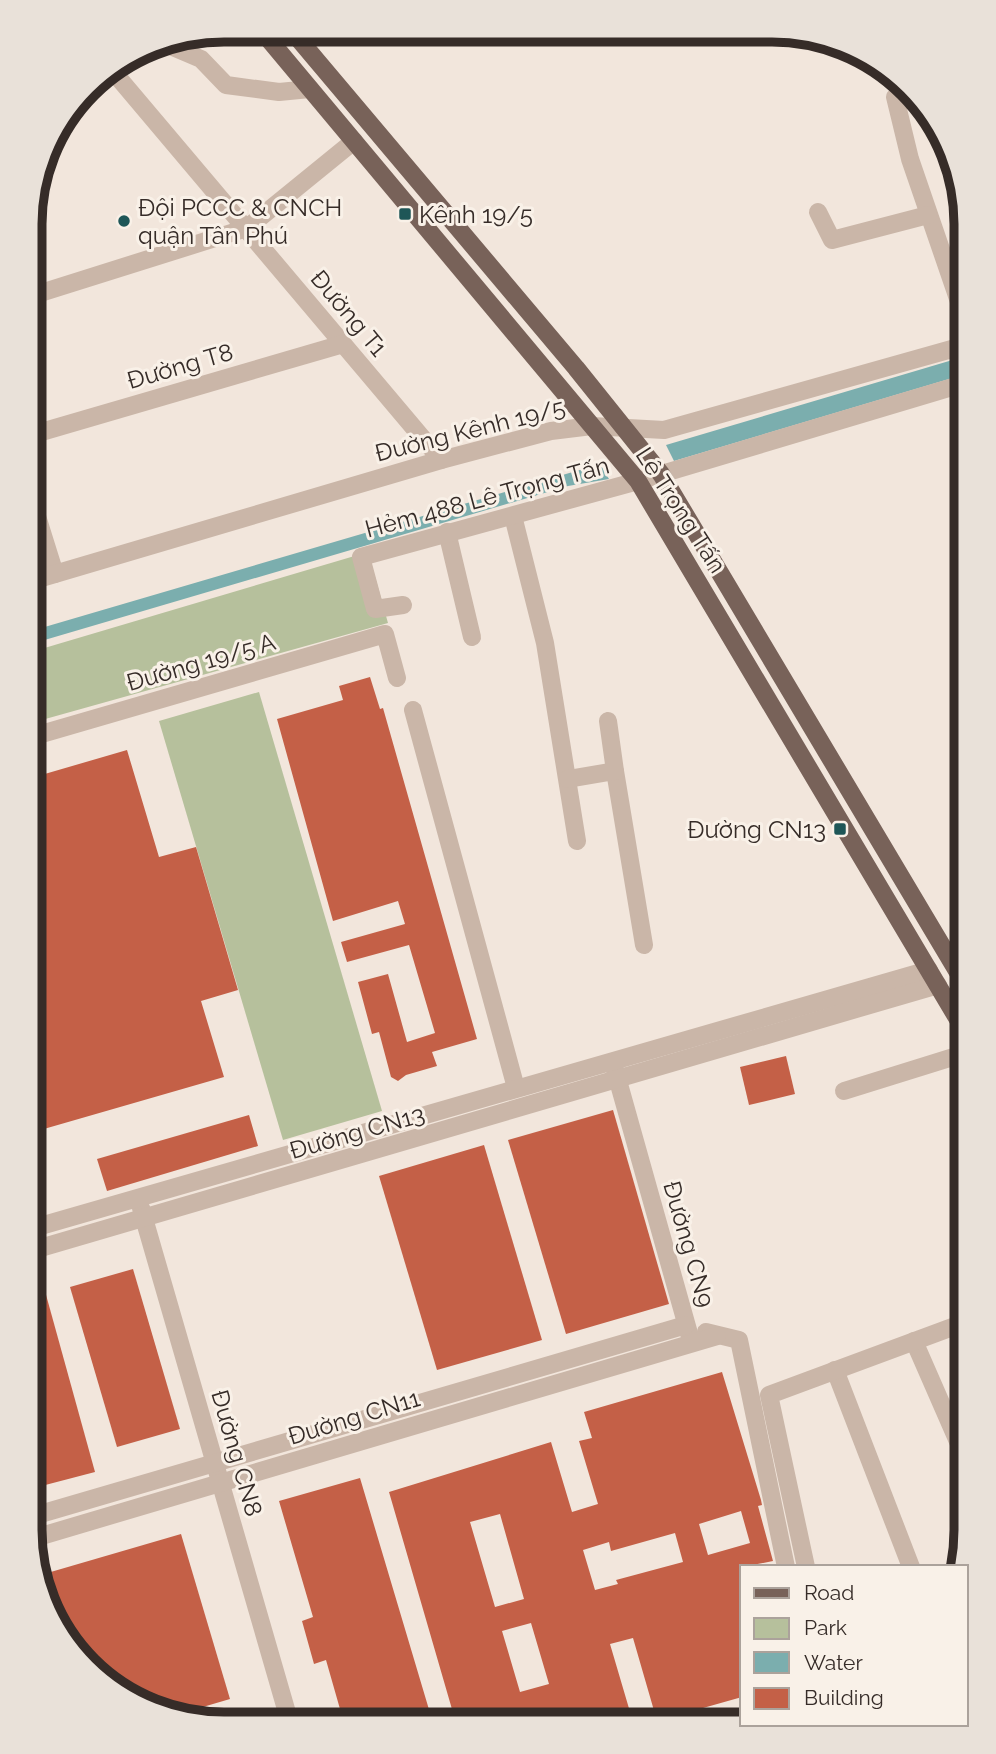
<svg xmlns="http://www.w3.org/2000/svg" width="996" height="1754" font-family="Raleway,sans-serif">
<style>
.green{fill:#b6c09c}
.water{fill:#7baeae}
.building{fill:#c46047;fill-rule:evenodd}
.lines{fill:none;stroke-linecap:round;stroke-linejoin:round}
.minor{stroke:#cab6a8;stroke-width:18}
.major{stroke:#786259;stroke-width:18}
.poi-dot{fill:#1e5657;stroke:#f9f1e8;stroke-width:2.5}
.labels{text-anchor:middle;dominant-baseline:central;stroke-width:6;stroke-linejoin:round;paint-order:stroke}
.poi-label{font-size:24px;fill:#362c28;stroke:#f9f1e8;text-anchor:start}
.street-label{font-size:24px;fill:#362c28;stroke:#f9f1e8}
.rim{fill:none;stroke:#362c28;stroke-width:9}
</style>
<rect width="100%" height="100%" fill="#f2e6dc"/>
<!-- green -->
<g class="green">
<polygon points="368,552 388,623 31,723 31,652"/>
<polygon points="259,692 382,1111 283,1140 159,721"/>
</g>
<!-- water -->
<g class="water">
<polygon points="966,356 966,374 674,461 666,445"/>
<polygon points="600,464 609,479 568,486 31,644 31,631"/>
</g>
<!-- building -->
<g class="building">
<polygon points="370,677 380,709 383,708 477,1039 432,1052 437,1066 406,1075 398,1081 391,1077 379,1032 372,1034 358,982 388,974 407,1042 435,1033 409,945 347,962 341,942 405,924 398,901 333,921 277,719 343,700 339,686"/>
<polygon points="127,750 159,857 196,847 238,990 201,1001 224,1077 30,1133 31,778"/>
<polygon points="786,1056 795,1094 749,1105 740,1067"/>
<polygon points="613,1110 669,1304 566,1334 508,1140"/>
<polygon points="249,1115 258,1146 107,1191 97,1159"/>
<polygon points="484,1145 542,1340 437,1370 379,1176"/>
<polygon points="133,1269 180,1429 117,1447 70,1287"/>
<polygon points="40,1273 95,1472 30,1489 30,1276"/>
<path d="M 722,1372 L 761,1500 L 762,1505 L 758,1506 L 773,1561 L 742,1567 L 742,1697 L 657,1721 L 633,1638 L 610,1644 L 633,1722 L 456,1723 L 389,1492 L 551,1442 L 572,1512 L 598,1504 L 579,1441 L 592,1438 L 584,1412 ZM 741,1511 L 750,1543 L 708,1555 L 699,1524 ZM 500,1514 L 524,1599 L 495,1607 L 470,1522 ZM 675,1533 L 683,1562 L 616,1580 L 618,1584 L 595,1590 L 583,1550 L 609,1542 L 611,1551 ZM 531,1623 L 549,1684 L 520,1692 L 502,1631 Z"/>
<polygon points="360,1478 433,1723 344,1723 326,1660 314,1664 302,1621 313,1617 279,1501"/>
<polygon points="181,1534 230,1699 179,1714 96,1676 40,1593 37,1576"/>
</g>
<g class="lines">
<!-- minor -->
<g class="minor">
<polyline points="161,42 201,59 226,85 279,92 310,89"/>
<polyline points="111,69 441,460"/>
<polyline points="895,97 910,159 966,322"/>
<polyline points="818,212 832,240 928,215"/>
<polyline points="31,296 247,228 354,141"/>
<polyline points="31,435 343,344"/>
<polyline points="31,497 55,574"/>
<polyline points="513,516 545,643 577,841"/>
<polyline points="447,532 472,637"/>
<polyline points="31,581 441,460 551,431 592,426 664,430 966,345"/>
<polyline points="403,605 375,609 361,557 638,481 966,383"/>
<polyline points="413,710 516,1088"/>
<polyline points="31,737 385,634 397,678"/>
<polyline points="615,771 644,945"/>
<polyline points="568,779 615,771 608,721"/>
<polyline points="615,1070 690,1337"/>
<polyline points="844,1091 966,1053"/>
<polyline points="141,1208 290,1723"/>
<polyline points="30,1229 929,970"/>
<polyline points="30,1251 938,985"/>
<polyline points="706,1332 739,1340 786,1567"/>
<polyline points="914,1341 966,1460"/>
<polyline points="835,1370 911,1567"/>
<polyline points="30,1517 686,1325"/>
<polyline points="31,1539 717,1336"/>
<polyline points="806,1567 769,1395 966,1322"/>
</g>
<!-- major -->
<g class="major">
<polyline points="261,30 638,481 966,1033"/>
<polyline points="291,30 576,368 661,474 966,986"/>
</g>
</g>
<!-- markers -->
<g class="poi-dot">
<rect x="398" y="207" width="14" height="14" rx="3.5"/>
<circle cx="124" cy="221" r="7"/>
<rect x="833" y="822" width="14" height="14" rx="3.5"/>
</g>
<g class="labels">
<!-- poi labels -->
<g class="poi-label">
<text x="138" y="207">Đội PCCC &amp; CNCH<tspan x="138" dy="28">quận Tân Phú</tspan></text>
<text x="419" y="214">Kênh 19/5</text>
<text x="826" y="829" text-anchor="end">Đường CN13</text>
</g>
<!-- street labels -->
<g class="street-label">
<text transform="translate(349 313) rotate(50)">Đường T1</text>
<text transform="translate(180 366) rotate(-16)">Đường T8</text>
<text transform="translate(470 430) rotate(-14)">Đường Kênh 19/5</text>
<text transform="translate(487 497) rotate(-15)">Hẻm 488 Lê Trọng Tấn</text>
<text transform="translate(681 510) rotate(57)">Lê Trọng Tấn</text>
<text transform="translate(201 662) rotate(-16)">Đường 19/5 A</text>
<text transform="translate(357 1132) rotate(-16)">Đường CN13</text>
<text transform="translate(689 1244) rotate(74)">Đường CN9</text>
<text transform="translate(354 1417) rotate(-17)">Đường CN11</text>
<text transform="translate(237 1453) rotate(74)">Đường CN8</text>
</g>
</g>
<!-- crop -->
<path d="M0 0H996V1754H0ZM224 42H772A182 182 0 0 1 954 224V1530A182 182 0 0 1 772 1712H224A182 182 0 0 1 42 1530V224A182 182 0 0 1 224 42Z" fill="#e9e1d9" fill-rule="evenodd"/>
<path class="rim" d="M224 42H772A182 182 0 0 1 954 224V1530A182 182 0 0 1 772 1712H224A182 182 0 0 1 42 1530V224A182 182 0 0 1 224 42Z"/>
<!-- legend -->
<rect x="740" y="1565" width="228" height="161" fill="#f9f1e8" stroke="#aba29b" stroke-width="2"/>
<rect x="754" y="1588" width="35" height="10" fill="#786259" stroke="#aba29b" stroke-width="2"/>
<text x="804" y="1600" font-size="21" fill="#362c28">Road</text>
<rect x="754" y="1618" width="35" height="21" fill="#b6c09c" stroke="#aba29b" stroke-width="2"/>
<text x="804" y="1635" font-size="21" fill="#362c28">Park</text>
<rect x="754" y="1652" width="35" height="21" fill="#7baeae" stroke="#aba29b" stroke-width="2"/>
<text x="804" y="1670" font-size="21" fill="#362c28">Water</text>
<rect x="754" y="1688" width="35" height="21" fill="#c46047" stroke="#aba29b" stroke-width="2"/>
<text x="804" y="1705" font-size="21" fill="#362c28">Building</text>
</svg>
